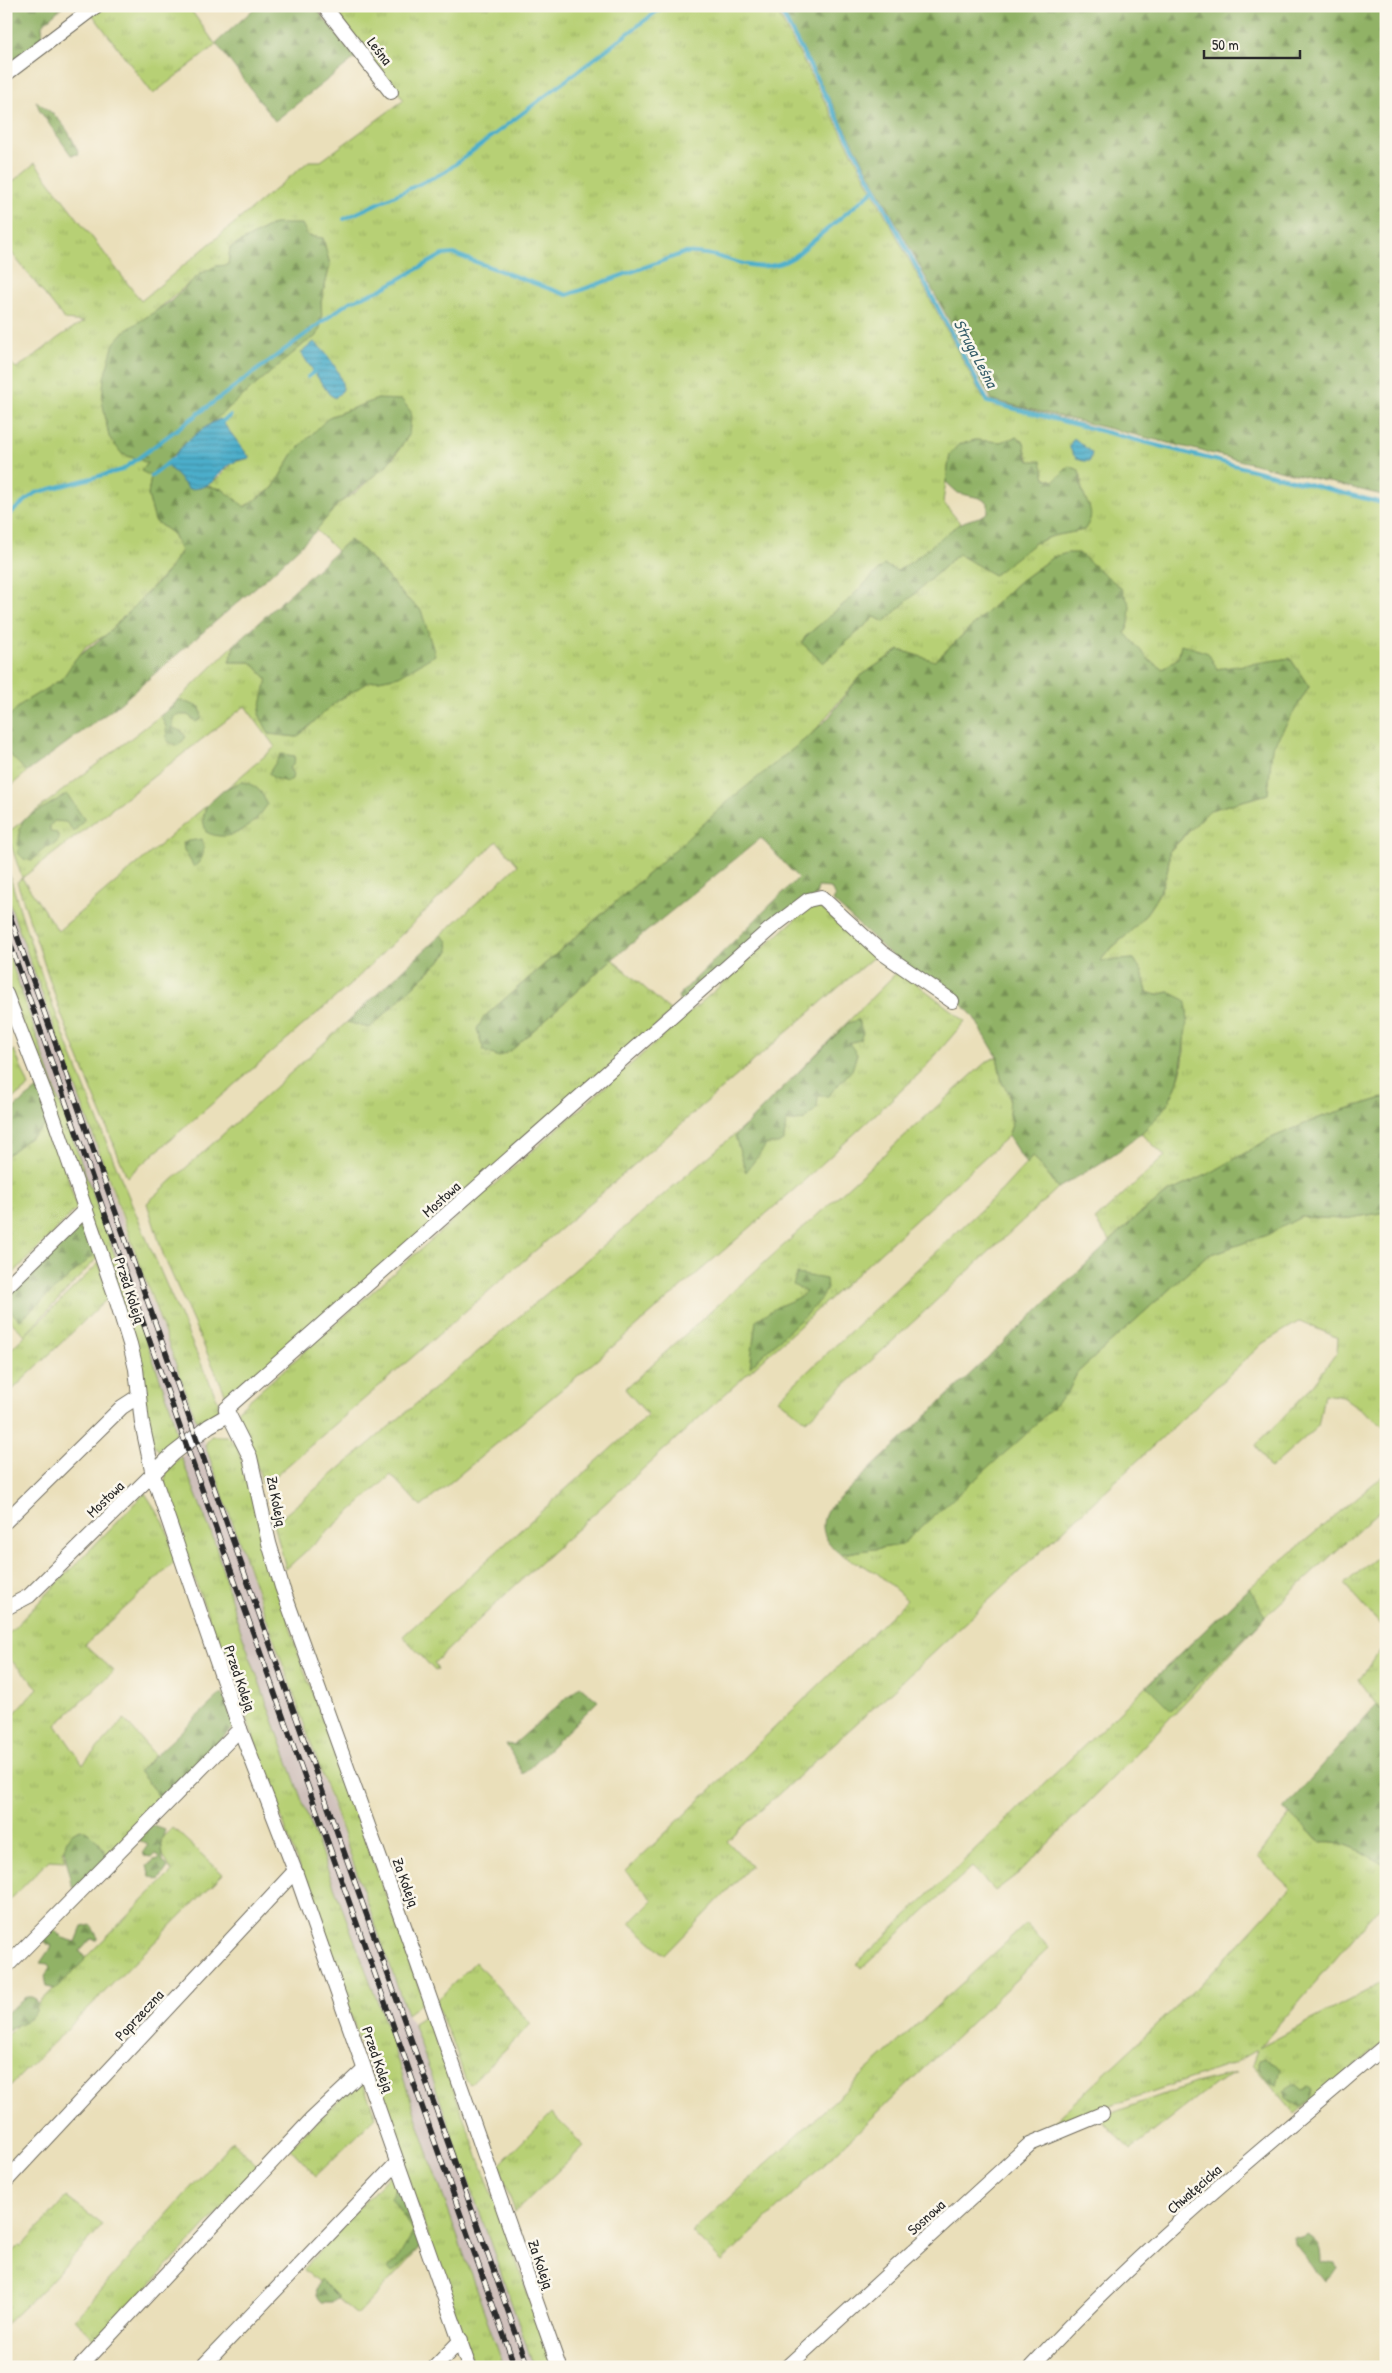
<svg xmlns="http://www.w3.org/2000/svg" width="1392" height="2373" font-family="'Patrick Hand',sans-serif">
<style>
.railway{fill:#cfc0bb}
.grass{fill:url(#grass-tufts);stroke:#717e50;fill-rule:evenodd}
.forest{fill:url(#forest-firs);stroke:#5e6e48}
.water{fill:url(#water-rules);stroke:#3c6c7b}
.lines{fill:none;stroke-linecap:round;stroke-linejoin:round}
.stream{stroke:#4caecb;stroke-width:4}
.minor-casing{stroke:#6e6a5d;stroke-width:16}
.minor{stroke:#fff;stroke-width:14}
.rail-casing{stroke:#2b2b2b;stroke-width:5.5}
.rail{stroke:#fbf7ec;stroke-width:4;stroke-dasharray:11;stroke-linecap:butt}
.labels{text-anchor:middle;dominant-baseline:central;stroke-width:5;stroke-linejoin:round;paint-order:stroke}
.street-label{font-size:15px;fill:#2b2b2b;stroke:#fbf7ec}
.water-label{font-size:16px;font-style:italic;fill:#385f6b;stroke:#fbf7ec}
</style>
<defs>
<pattern id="grass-tufts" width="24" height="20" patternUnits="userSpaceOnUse" patternTransform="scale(1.25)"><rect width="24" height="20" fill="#b7d075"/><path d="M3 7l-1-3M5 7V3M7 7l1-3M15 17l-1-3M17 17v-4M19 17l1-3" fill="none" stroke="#9eb365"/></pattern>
<pattern id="forest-firs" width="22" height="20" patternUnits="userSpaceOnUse" patternTransform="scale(1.25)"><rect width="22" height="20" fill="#91b266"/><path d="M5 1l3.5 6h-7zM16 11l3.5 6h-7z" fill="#779154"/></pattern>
<pattern id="water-rules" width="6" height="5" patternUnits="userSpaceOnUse" patternTransform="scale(1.25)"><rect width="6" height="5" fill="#4caecb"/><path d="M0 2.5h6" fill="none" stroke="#3f8ea5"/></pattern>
</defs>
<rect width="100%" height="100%" fill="#fbf7ec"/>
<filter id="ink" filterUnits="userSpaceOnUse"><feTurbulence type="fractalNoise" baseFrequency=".02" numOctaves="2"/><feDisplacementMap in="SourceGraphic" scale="10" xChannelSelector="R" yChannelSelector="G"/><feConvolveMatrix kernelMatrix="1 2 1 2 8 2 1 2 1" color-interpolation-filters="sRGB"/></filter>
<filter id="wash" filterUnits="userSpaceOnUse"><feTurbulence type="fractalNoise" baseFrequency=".0096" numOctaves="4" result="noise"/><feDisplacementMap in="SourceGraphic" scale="20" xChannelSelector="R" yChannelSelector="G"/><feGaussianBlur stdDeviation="1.12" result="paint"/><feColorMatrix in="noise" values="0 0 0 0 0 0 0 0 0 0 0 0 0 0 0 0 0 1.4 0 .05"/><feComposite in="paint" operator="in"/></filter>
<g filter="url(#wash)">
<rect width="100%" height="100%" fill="#eadfba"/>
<!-- railway -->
<polygon class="railway" points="6,894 142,1276 197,1422 288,1684 407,2014 413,2023 534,2367 504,2367 433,2168 382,2013 309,1820 238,1623 214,1540 181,1457 185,1454 178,1438 171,1409 124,1285 30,1017 6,946"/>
<!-- grass -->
<g class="grass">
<polygon points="102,6 188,6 216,45 153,94 92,14"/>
<path d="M 330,6 L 774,6 L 983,398 L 1386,505 L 1386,1097 L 1324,1116 L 1269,1139 L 1217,1170 L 1169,1192 L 1136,1217 L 1110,1241 L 1095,1220 L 1165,1156 L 1140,1132 C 1166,1111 1185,1079 1184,1045 C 1183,1028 1174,1008 1169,992 L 1156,995 L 1147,992 L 1142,972 L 1134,959 L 1100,962 C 1108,950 1119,942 1130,932 C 1150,913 1171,880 1169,852 L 1210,810 L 1268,794 L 1271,748 L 1309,687 L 1290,658 L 1217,670 L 1181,645 L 1178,658 L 1163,669 C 1149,660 1133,649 1125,633 L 1129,623 L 1053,557 L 1020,581 L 935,661 L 899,650 L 859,677 L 814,732 L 753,782 L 484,1017 L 513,1049 L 612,959 L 672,1012 L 229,1402 L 164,1257 L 147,1203 L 347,1022 L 370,1028 L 449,952 L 448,941 L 441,935 L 518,865 L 497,841 L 351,984 L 127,1177 L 61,1014 L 17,882 L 22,878 L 7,833 L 169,709 L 235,644 L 229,662 L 251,662 L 267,679 L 265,696 L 269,734 L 297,737 L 336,702 L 368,682 L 399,676 L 425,627 L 421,610 L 405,597 L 364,551 L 349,540 L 337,551 L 316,530 L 338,504 L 356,492 L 394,457 L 409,435 L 411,413 L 378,399 L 329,417 L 294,452 L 273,488 L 244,507 L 222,489 L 206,486 L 218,478 L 234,462 L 250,458 L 220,419 L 209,424 L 305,343 L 317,335 L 322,322 L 321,302 L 330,265 L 323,238 L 308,236 L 274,224 L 230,248 L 228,265 L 216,266 L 199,275 L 151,315 L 122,454 L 149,463 L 151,476 L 148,495 L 155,521 L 173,534 L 181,550 L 166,573 L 106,635 L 86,646 L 62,679 L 24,702 L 6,719 L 6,358 L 16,368 C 41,354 57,335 84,322 L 65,320 L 6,246 L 6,187 L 35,163 L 141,301 L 309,161 L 321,161 L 404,100 ZM 1016,438 L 1024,442 C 1026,459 1036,476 1054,481 L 1069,466 L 1081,475 L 1084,530 L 1053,536 L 1035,543 L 958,554 L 885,621 L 875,617 L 805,637 L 845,603 L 884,565 L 897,572 L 916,560 L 960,523 L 943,502 L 950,454 L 975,440 L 1000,442 ZM 245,706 L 275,747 L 227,788 L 241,782 L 257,820 L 234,834 L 203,820 L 206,806 L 58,931 L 22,878 Z"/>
<polygon points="6,751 27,772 6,790"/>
<path d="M 6,862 C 27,940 56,1016 86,1091 C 127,1196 172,1299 218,1401 L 218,1410 L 206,1424 L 197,1422 L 192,1409 L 6,894 Z"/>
<polygon points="814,903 877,954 264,1486 237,1411"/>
<path d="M 6,946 L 56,1093 L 171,1409 L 178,1443 C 174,1445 169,1451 165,1452 C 145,1453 144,1400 142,1385 L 6,977 Z"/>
<polygon points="899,970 965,1021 921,1072 797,1187 611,1348 421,1507 391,1475 286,1569 274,1524 747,1124"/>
<polygon points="14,1050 29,1086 6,1105 6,1057"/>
<polygon points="997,1056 1002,1083 1010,1094 1009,1115 1012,1125 1008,1136 507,1593 434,1663 438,1670 435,1671 403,1636 648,1415 625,1389 985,1063"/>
<polygon points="51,1121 77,1208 6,1281 6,1156"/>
<polygon points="1033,1156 1058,1188 806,1421 778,1399 1002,1190"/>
<polygon points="1386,1212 1386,1427 1343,1397 1324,1394 1318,1426 1270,1469 1256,1445 1309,1390 1337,1352 1338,1338 1300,1321 1263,1343 892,1691 727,1841 751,1866 665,1955 630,1923 653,1900 626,1871 907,1600 877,1573 840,1554 901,1545 1068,1392 1077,1373 1206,1256 1266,1235 1301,1217 1344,1219"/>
<polygon points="78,1225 89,1231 99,1256 25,1335 6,1317 6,1288"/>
<polygon points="99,1263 109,1297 6,1396 6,1354"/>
<polygon points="211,1436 227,1436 237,1446 298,1653 424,2001 407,2014 205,1445"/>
<polygon points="181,1457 214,1540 238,1623 309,1820 382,2013 433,2168 504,2367 474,2367 226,1659 224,1660 163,1493 167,1468"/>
<polygon points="1386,1473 1386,1505 1266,1616 1136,1754 1020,1872 995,1891 972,1867 861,1969 856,1964 1249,1588"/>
<polygon points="145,1493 164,1523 178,1559 85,1645 114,1671 56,1725 83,1764 124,1719 155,1755 139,1771 161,1799 108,1857 98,1841 63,1850 65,1861 49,1860 6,1904 6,1722 38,1688 6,1655 6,1636"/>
<polygon points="1386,1550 1386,1631 1344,1584"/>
<polygon points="1386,1642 1386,1707 1382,1711 1359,1680"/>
<path d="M 1291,1814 L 1320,1842 C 1345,1839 1365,1854 1386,1866 L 1386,1900 L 1259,2048 L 1376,1986 L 1386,1979 L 1386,2040 L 1295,2114 L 1252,2064 L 1257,2050 L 1233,2064 L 1101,2109 L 1038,2136 L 1209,1976 L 1290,1888 L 1258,1857 Z"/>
<polygon points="173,1828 223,1874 6,2090 6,2036 172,1872 163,1855 161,1838"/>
<polygon points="1026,1924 1049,1948 722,2262 692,2232"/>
<polygon points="475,1962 531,2024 470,2084 465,2079 455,2048 435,2002"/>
<polygon points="426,2015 512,2248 553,2367 534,2367 413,2023"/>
<polygon points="1236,2073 1215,2084 1130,2150 1101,2117 1195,2083"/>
<polygon points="357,2082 362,2082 376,2117 316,2176 290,2148"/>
<polygon points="551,2113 584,2146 515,2212 499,2165"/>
<polygon points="232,2141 257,2165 262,2165 97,2342 75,2319"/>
<polygon points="394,2170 423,2245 357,2315 303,2269"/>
<polygon points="66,2197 103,2225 47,2285 6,2324 6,2261 12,2256 10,2254 19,2245 22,2246"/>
</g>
<!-- forest -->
<g class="forest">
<polygon points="6,6 63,6 42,25 43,38 6,65"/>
<polygon points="257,6 314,6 355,58 275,121 216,43"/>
<polygon points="779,6 1386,6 1386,496 992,400"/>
<path d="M 36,101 C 60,118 67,126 79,154 L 71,155 L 40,111 Z"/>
<polygon points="274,224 302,224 308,236 323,238 330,265 321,302 322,322 317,336 305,343 171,457 168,466 189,489 206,486 222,489 245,507 273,488 294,452 329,417 378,399 402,400 411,412 409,435 386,466 338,504 314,533 272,573 117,706 27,772 6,751 6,719 24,702 62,679 76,658 106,635 166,574 181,551 173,534 155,521 148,495 151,476 141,471 148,463 122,454 109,437 102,400 104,378 114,343 125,331 171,301 199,275 216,266 228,265 230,248"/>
<path d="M 1016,437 L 1024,442 L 1026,455 L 1029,461 L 1041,461 L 1045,478 L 1054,481 L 1069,466 L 1079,470 C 1081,477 1080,484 1082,490 C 1088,507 1097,513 1084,530 L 1053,536 L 1035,543 L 994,575 L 958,554 L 884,622 L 875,617 L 823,663 L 802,643 L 805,637 L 845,603 L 884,565 L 897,571 C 920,558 938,538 960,524 C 969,518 981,519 988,512 L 988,503 L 980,498 L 958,493 L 946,482 L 950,454 L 958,445 L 975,440 L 1000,442 Z"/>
<polygon points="349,540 364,551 405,597 421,610 435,655 399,676 368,682 336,702 297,737 269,734 259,714 267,679 251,662 229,662 235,644"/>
<path d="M 1067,553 L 1079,553 L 1121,588 L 1130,605 L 1129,623 L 1125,633 L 1150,661 L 1163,669 L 1178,658 L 1181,644 L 1208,653 L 1217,669 L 1290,658 L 1309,687 L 1272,748 L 1268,794 L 1210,810 L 1169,851 C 1171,881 1149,914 1128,934 C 1118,943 1107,950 1100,961 L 1134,959 L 1142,972 L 1147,992 L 1156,995 L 1169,992 L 1185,1000 C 1190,1016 1186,1026 1184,1042 C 1182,1063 1180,1086 1167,1104 C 1144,1139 1094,1168 1058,1188 L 1033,1156 L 1026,1164 L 1008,1136 L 1012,1125 L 1009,1115 L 1010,1094 L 1002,1083 L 997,1056 L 973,1016 L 954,996 L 901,964 L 833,901 L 835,897 L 831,888 L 818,887 L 816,896 L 680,1002 L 678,996 L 798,878 L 761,838 L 604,966 L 513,1049 L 499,1057 L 484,1051 L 477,1029 L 484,1017 L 648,874 L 732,798 L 814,732 L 830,716 L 859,677 L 899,650 L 935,661 L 1020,581 L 1053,557 Z"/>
<polygon points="179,700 200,707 202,718 196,722 188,715 177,715 173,718 173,728 181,731 186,737 178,746 167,741 166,727 161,716"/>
<polygon points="281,754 295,756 294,764 289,768 293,774 292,779 287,782 273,778 269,773"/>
<path d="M 241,782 C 256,784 262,791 267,805 C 254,825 231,845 206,832 L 203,820 L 206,806 L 225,789 Z"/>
<polygon points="67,794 84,819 74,832 66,822 54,821 50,826 50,832 57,833 59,840 52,846 45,847 32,861 24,859 18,853 20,829 23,820"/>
<path d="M 202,839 C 205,851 204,859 194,867 L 184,850 L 183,842 Z"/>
<polygon points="441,935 448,941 449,952 370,1028 347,1022"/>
<polygon points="858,1020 863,1033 860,1040 849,1043 857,1054 852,1070 828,1096 818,1096 817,1108 805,1120 786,1122 784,1140 778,1144 767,1144 746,1172 735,1136 848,1023"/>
<polygon points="39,1088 51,1121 6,1156 6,1145 10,1142 6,1137 6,1114"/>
<path d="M 1386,1097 L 1386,1212 L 1344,1219 L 1301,1217 L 1267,1235 L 1206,1256 L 1077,1373 L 1068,1392 L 1024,1436 L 901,1545 L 840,1554 C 825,1541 818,1529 827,1510 L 1136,1217 L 1169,1192 L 1214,1171 L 1269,1139 L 1324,1116 Z"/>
<polygon points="76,1228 86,1235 96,1253 20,1320 6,1307 6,1296"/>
<polygon points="797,1274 826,1279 827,1289 817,1304 750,1367 756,1320 777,1307 800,1297 806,1292 793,1285"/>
<polygon points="1249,1588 1266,1616 1171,1710 1147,1686"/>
<polygon points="580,1686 598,1701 523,1774 506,1744 513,1745"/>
<polygon points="222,1693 235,1726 161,1799 139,1771"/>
<path d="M 1377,1704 L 1382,1711 L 1386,1707 L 1386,1866 C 1365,1854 1345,1839 1321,1842 L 1284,1809 Z"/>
<polygon points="151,1825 165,1830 161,1841 163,1861 168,1867 159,1880 150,1876 147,1866 154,1860 159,1859 158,1856 155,1854 152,1857 145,1856 143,1852 148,1845 140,1841 140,1836"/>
<path d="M 81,1829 C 95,1835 100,1845 108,1857 L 75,1889 C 69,1883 70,1879 69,1871 C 65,1855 59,1835 81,1829 Z"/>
<polygon points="91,1925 98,1938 97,1940 91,1939 80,1951 85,1958 84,1961 55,1989 47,1987 45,1976 50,1967 48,1964 40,1963 51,1947 42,1939 46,1930 55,1930 63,1938 76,1942 82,1927"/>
<path d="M 27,1997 L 33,1997 L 37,2002 C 39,2023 16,2021 6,2032 L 6,2013 Z"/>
<polygon points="1264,2058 1281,2068 1277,2086 1271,2084 1258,2068 1258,2060"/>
<polygon points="1295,2084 1302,2090 1308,2087 1312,2090 1310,2100 1301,2107 1285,2098 1284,2091"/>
<polygon points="399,2181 423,2245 392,2273 388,2268 397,2260 414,2231 391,2198"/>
<path d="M 1307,2234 C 1319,2242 1321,2247 1321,2261 L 1335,2263 L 1337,2269 L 1325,2282 L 1295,2244 L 1294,2237 L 1303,2238 Z"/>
<path d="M 320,2279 L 338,2297 L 332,2302 L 322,2302 C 314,2294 316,2289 320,2279 Z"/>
</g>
<!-- water -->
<g class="water">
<path d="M 314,342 C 327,352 342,373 343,390 L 335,398 L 329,394 L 301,353 Z"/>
<path d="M 220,419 L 250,458 C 245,459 238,460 234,462 C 215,473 217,488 189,489 L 168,466 C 173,451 205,425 220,419 Z"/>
<path d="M 1074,438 L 1092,453 L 1090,461 C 1077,462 1074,457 1069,446 Z"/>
</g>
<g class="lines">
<!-- stream -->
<g class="stream">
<polyline points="778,6 988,402 1386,504"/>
<polyline points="344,219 445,172 664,6"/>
<polyline points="308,377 314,372"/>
<polyline points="218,424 230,416"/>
<polyline points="151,476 173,459"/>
<path d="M 6,517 L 35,493 L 122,470 L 349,302 L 380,290 L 442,255 L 454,254 L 567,295 L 684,253 C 726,249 753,282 794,257 L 874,190"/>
</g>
</g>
</g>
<g filter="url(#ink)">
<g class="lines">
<!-- minor casing -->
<g class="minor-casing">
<g id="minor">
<polyline points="324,6 391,92"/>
<polyline points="6,74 96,6"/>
<polyline points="6,994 49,1104 114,1292 130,1344 136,1369 142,1423 153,1475 240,1729 295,1871 469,2367"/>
<polyline points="6,1287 86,1209"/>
<polyline points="6,1521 122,1407 139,1396"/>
<polyline points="6,1608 29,1596 173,1454 209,1426 228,1415"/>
<polyline points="6,1967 240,1729"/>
<polyline points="6,2181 295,1871"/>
<polyline points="80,2367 312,2119 364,2070"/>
<polyline points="202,2367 397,2163"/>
<polyline points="435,2367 461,2340"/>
<polyline points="559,2367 416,1959 282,1587 269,1543 250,1457 226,1409 770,929 808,900 821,897 881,952 952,1001"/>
<polyline points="787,2367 1030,2144 1102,2114"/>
<path d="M 1031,2367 C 1138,2250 1265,2147 1386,2045"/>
</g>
</g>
<!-- minor -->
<use href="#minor" class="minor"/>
<!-- rail casing -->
<g class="rail-casing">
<g id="rail">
<polyline points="6,905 528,2367"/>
<polyline points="6,932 183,1436 515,2367"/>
</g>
</g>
<!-- rail -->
<use href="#rail" class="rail"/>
</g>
</g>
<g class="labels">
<!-- street labels -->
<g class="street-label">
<text transform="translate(380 51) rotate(52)">Leśna</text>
<text transform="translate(441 1199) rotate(-42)">Mostowa</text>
<text transform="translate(130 1290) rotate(72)">Przed Koleją</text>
<text transform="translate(105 1499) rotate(-44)">Mostowa</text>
<text transform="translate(277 1501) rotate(79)">Za Koleją</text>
<text transform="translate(240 1678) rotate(71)">Przed Koleją</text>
<text transform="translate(406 1882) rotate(70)">Za Koleją</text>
<text transform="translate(139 2015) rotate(-47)">Poprzeczna</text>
<text transform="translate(378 2059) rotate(71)">Przed Koleją</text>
<text transform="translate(1194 2189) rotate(-41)">Chwałęcicka</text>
<text transform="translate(926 2217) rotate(-42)">Sosnowa</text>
<text transform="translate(541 2264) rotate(71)">Za Koleją</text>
</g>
<!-- water labels -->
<g class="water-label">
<text transform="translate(976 353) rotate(62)">Struga Leśna</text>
</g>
</g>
<!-- margin -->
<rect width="1392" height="2373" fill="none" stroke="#fbf7ec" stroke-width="25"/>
<!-- scale -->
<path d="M1204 50v8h96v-8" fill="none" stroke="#2b2b2b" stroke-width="2.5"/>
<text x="1212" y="50" font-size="15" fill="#2b2b2b" stroke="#fbf7ec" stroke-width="4" paint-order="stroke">50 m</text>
</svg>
